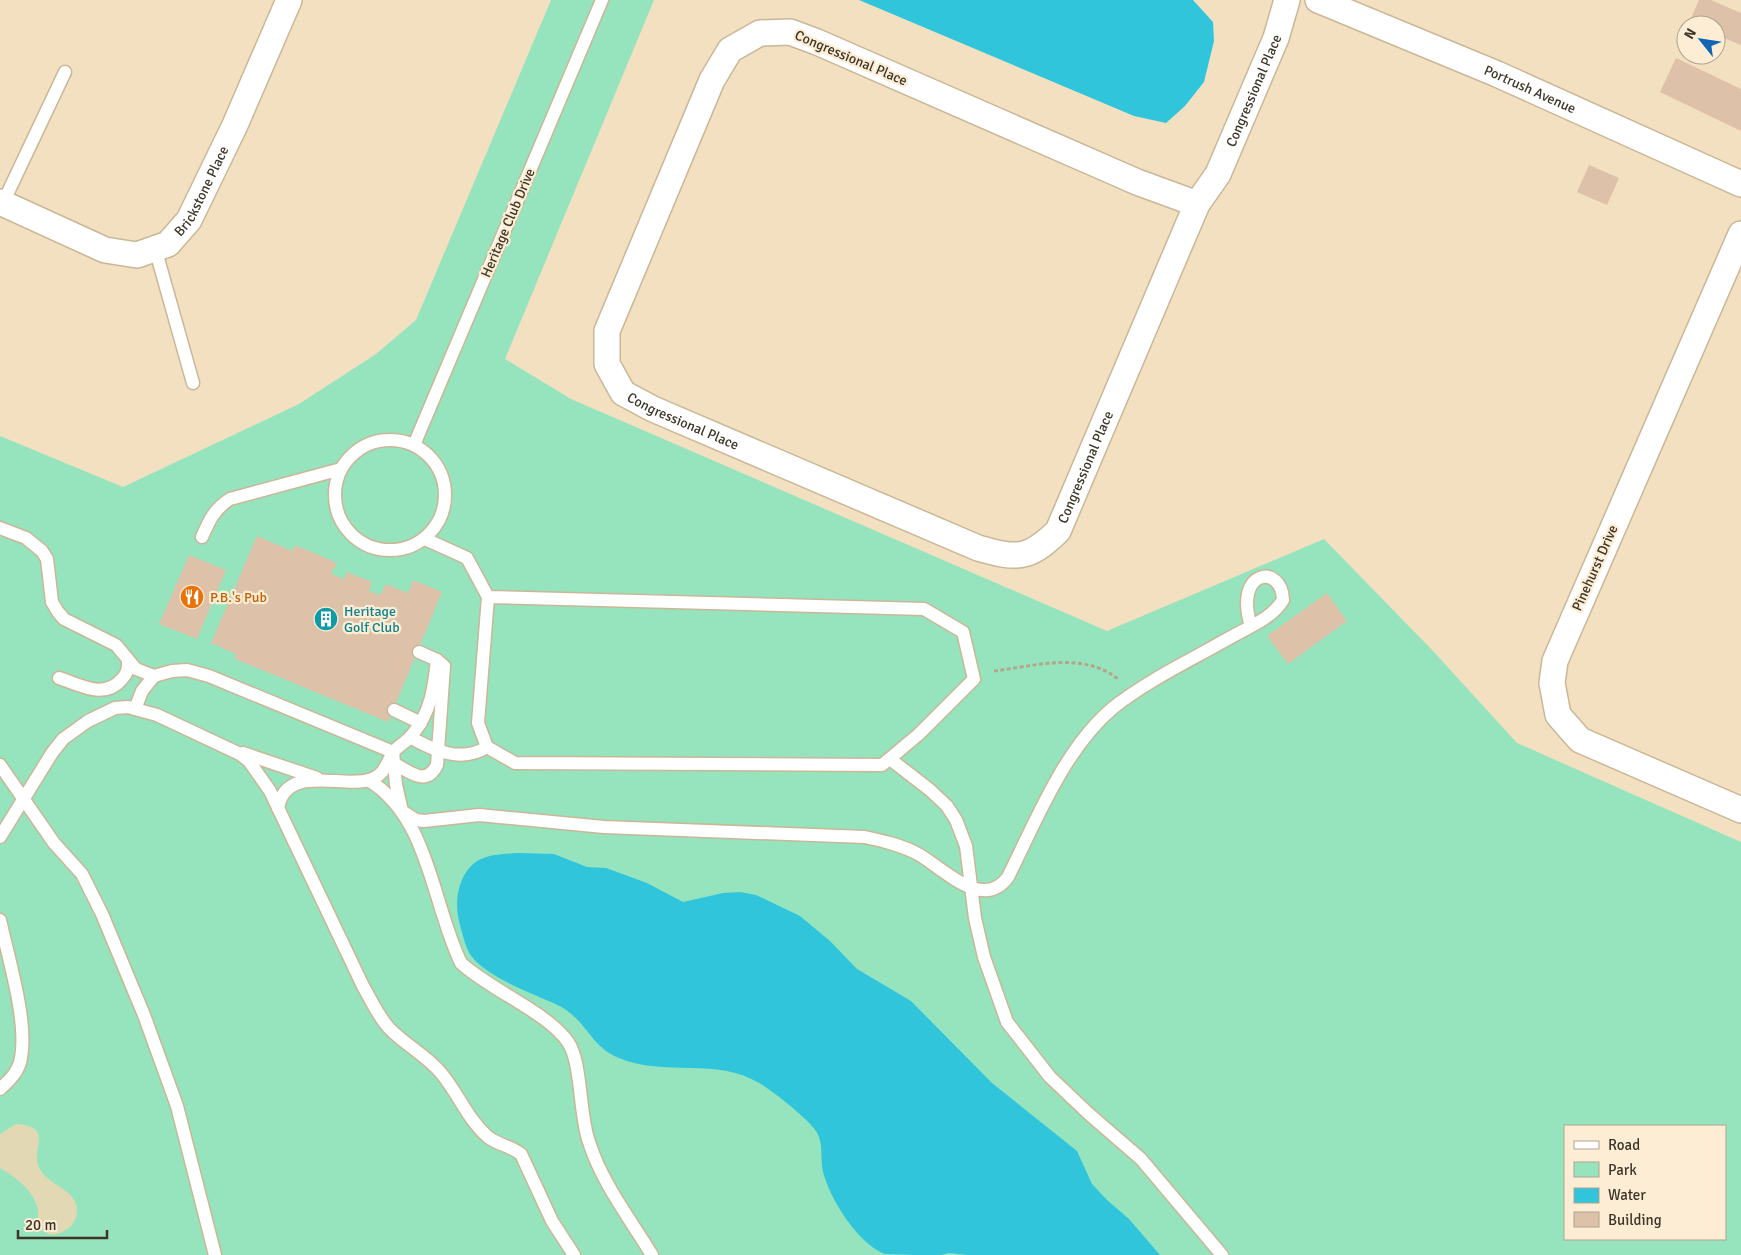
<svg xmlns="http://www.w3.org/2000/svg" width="1741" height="1255" font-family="Signika,sans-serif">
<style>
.green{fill:#96e4bd;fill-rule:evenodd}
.sand{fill:#e2d9b4}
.water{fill:#31c5db}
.building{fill:#ddc1a8}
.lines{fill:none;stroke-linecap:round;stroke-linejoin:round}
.lane-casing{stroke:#c9b798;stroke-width:15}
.street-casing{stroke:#c9b798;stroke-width:28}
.path{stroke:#b4a68c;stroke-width:3;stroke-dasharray:4 2.5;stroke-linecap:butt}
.lane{stroke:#fff;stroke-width:12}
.street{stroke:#fff;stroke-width:25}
.labels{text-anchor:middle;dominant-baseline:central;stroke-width:4.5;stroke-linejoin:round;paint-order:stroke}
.street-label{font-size:14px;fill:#3c3528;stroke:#fdedd4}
.food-label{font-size:14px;fill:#c56008;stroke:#fdedd4;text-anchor:start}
.culture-label{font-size:14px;fill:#0d838f;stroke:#fdedd4;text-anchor:start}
</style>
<rect width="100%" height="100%" fill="#f3e0c0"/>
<!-- green -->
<path class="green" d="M 551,0 L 654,0 L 505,359 L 571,399 L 1107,631 L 1324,539 L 1433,651 L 1517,743 L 1741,842 L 1741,1255 L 0,1255 L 0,436 L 123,487 L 299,404 L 376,354 L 416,320 ZM 1565,1126 L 1725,1126 L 1725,1239 L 1565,1239 Z"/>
<!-- sand -->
<path class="sand" d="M 16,1124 C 56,1127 29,1149 40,1169 C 49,1187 79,1189 77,1213 C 76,1221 71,1228 64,1231 C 58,1235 49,1236 43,1231 C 35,1224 40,1214 37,1206 C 31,1188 15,1177 0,1168 L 0,1134 Z"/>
<!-- water -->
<g class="water">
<polygon points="859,0 1193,0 1213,22 1214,41 1204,82 1185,106 1166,123 1134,116"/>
<path d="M 517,853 L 554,854 L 587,867 L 606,868 L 647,883 L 683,902 L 723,893 L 740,892 L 756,895 L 800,916 L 830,941 L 857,969 L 911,1001 L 992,1083 L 1077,1151 L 1092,1184 L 1107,1200 L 1129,1219 L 1160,1255 L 967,1255 L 949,1253 L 941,1255 C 927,1255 897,1255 885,1254 C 858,1244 830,1199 823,1172 C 820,1159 824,1143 816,1131 C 808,1119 772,1090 759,1083 C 717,1057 664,1077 619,1058 C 594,1048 589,1028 570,1013 C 562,1006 553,1003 544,999 C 523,990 486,975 472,957 C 466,949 464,939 461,929 C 457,914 455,901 460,885 C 471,855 489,855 517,853 Z"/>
</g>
<!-- building -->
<g class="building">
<polygon points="1699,0 1711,0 1741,13 1741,45 1716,35 1716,25 1689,23"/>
<polygon points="1676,58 1741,89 1741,131 1660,92"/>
<polygon points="1589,165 1619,178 1607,205 1577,192"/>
<polygon points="257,536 292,551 295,545 337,563 331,574 344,579 347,572 372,582 369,591 380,595 386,584 408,593 413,580 442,592 388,722 235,659 236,654 211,643"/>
<polygon points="189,555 226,570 197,639 159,624"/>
<polygon points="1327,593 1347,621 1288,664 1267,636"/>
</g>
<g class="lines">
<!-- lane casing -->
<g class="lane-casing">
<g id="lane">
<polyline points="3,203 65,72"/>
<polyline points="155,248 193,383"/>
<circle cx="390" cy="495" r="55"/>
<polyline points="414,445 602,0"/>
<polyline points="0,528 26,538 42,551 47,559 52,602 58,612 64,619 116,645 136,669 154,676 172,671 187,670 209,676 393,752"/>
<path d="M 202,537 C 209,521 214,509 230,499 L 341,469"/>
<polyline points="425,539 467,558 488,597 924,609 963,632 974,679 919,734 882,765 515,763 487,747 478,723 488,597"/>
<path d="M 59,678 C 81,685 104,700 122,679 C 127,674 129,669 128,661"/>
<polyline points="135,709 142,691 154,676"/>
<polyline points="394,710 421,723"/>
<path d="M 410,737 C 434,751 462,763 487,747"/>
<path d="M 393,752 L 396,785 L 402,811 L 416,820 L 424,821 L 479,815 L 604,827 L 865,837 C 883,841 901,845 918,854 C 943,868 983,912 1008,877 C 1036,821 1065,747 1114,707 C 1148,680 1193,659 1231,637 C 1249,627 1272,618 1283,600 C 1282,563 1233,569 1251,626"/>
<polyline points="243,753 317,778"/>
<polyline points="890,759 930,790 947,806 956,820 966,846 975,918 984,957 1007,1022 1050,1077 1089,1114 1141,1159 1222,1255"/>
<path d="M 395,764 C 410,772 426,787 437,765 L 444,666 L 437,660 L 419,652"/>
<polyline points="0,765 54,843 82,874 102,914 144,1015 177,1106 215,1255"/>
<path d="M 368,780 C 429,816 432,904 461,963 C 490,990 547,1012 568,1042 C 582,1062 579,1115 589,1142 C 602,1183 630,1219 652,1255"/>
<path d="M 278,808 C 286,762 345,790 372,779 C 385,774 386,764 393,753 C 397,746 407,742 412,735 C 431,712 434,688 437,660"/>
<path d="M 0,837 L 52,753 L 63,739 L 88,721 L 115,708 L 128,707 L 157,715 L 240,754 L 249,761 L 270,791 L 363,986 C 371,1000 378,1016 389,1028 C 405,1045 426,1055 441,1073 C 458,1093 468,1120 488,1137 C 498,1145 511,1146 521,1154 L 552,1221 L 574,1255"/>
<path d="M 0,920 C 8,957 28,1021 21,1058 C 19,1071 10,1080 0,1089"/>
</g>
</g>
<!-- street casing -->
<g class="street-casing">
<g id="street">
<path id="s1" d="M 1318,0 L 1497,74 L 1741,184"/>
<path id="s2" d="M 0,202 L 105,250 L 137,255 L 168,244 L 189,220 L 235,125 L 289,0"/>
<path id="s3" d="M 1197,204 L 1137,182 L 817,42 L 790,32 L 760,33 L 730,50 L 712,80 L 607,331 L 607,364 L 623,393 L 653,409 L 978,548 C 1017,559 1028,560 1058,531 L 1197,204 L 1218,174 L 1276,38 L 1287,0"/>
<polyline points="1741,234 1555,661 1552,683 1558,715 1580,740 1741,810"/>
</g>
</g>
<!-- path -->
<path class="path" d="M 994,671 C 1035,666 1083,651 1118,679"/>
<!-- lane -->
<use href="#lane" class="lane"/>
<!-- street -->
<use href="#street" class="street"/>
</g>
<!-- icons -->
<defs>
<g id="restaurant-disc" transform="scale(1.25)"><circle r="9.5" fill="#e8710a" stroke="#fdedd4"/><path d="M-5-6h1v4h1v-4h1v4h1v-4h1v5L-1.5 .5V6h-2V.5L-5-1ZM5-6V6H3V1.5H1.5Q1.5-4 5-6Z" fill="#fff"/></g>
<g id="building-disc" transform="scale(1.25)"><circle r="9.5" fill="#0f9aa8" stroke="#fdedd4"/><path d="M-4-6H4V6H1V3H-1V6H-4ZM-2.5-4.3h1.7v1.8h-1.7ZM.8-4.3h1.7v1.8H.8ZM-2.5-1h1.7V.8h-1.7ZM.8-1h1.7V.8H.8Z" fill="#fff"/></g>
</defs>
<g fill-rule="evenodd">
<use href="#restaurant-disc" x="192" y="597"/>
<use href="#building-disc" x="326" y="619"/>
</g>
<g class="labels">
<!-- street labels -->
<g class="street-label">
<text transform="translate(851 58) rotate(23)">Congressional Place</text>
<text stroke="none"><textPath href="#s3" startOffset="1838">Congressional Place</textPath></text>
<text stroke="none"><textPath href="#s1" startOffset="230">Portrush Avenue</textPath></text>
<text stroke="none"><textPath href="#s2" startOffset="244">Brickstone Place</textPath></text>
<text transform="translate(508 223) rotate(-67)">Heritage Club Drive</text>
<text stroke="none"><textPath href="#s3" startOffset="946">Congressional Place</textPath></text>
<text stroke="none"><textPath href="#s3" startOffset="1425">Congressional Place</textPath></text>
<text transform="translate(1595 568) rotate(-66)">Pinehurst Drive</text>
</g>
<!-- food labels -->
<g class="food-label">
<text x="210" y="597">P.B.'s Pub</text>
</g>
<!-- culture labels -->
<g class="culture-label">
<text x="344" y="611">Heritage<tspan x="344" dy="16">Golf Club</tspan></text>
</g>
</g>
<!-- legend -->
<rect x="1564" y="1125" width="162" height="115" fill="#fdedd4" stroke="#b0a38f"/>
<rect x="1574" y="1141" width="25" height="8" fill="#ffffff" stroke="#b0a38f"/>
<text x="1608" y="1150" font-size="15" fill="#3c3528">Road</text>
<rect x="1574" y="1162" width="25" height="15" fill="#96e4bd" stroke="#b0a38f"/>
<text x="1608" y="1175" font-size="15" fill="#3c3528">Park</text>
<rect x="1574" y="1188" width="25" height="15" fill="#31c5db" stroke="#b0a38f"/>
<text x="1608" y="1200" font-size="15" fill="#3c3528">Water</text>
<rect x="1574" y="1212" width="25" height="15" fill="#ddc1a8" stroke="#b0a38f"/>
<text x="1608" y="1225" font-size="15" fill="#3c3528">Building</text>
<!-- north arrow -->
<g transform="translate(1701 40) rotate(300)"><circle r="24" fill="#fdedd4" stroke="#b0a38f"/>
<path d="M0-4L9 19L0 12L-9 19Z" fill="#1166b4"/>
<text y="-8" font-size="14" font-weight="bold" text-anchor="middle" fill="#3c3528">N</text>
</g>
<!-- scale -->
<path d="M18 1230v8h89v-8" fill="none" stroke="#3c3528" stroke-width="2.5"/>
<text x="25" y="1230" font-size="15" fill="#3c3528" stroke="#fdedd4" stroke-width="4" paint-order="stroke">20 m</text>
</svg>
